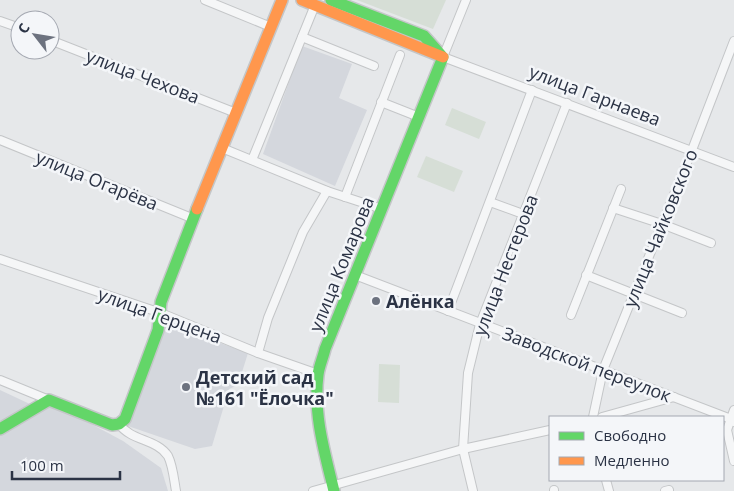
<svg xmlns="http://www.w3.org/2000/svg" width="734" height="491" font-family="'Open Sans',sans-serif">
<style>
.built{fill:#d4d7dd}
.green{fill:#d6ded6}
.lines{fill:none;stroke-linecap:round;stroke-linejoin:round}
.street-casing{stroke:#c4c6c8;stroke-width:10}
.fast-casing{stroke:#c4c6c8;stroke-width:14}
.slow-casing{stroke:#c4c6c8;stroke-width:14}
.street{stroke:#f5f6f7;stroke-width:8}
.fast{stroke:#63d668;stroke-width:11}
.slow{stroke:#ff974d;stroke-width:11}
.poi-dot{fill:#6c727f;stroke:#f4f6f9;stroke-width:2}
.labels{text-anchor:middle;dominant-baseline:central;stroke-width:5;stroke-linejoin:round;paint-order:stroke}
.street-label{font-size:18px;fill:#2b3345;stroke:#f4f6f9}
.poi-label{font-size:18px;font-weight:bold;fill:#2b3345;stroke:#f4f6f9;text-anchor:start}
</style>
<rect width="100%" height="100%" fill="#e6e8ea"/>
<!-- built -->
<g class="built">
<polygon points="302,46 352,64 339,98 367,110 335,186 263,154"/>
<polygon points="164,323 248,353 238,385 229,389 212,446 195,449 125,425"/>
<polygon points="0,390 32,405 0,424"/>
<polygon points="56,405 123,441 161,468 168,491 0,491 0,434 20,418"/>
</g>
<!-- green -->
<g class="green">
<polygon points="357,0 446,0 433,29"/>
<polygon points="452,108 486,122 479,139 445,125"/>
<polygon points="426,156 463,171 454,192 417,177"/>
<polygon points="379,364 400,365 399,403 378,402"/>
</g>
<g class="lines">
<!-- street casing -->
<g class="street-casing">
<g id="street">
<polyline points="205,0 271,27"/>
<polyline points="466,0 443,57 734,167"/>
<polyline points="0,21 20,28"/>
<polyline points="302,37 374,66"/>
<polyline points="50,40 236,113"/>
<polyline points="381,102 419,117"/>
<polyline points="0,140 194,219"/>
<polyline points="222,148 327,191 382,209"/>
<polyline points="252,160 315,5"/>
<polyline points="345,197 400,55"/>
<polyline points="490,202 523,214"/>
<polyline points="613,208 662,224 711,243"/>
<polyline points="0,259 161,313 258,353 318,374"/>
<polyline points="355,275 731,419 734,422"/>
<polyline points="586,275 682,313"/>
<polyline points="448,311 532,90"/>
<polyline points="571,315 621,189"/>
<polyline points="258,353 268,318 303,232 327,191"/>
<polyline points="0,380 49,400"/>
<polyline points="734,410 727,430 734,461"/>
<polyline points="593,417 603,370 692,150 734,41"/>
<polyline points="602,417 674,397"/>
<path d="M 119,424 C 131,441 157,439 168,456 C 173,466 174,480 176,491"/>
<polyline points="606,480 609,491"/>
<polyline points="554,490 554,491"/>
<polyline points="313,491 463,449 550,430"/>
<polyline points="473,491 463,449 468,373 480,324 567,103"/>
<polyline points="665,491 669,490"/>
</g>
</g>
<!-- fast casing -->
<g class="fast-casing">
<g id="fast">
<polyline points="331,0 424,36 441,55"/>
<polyline points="0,429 49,400 112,425 119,424 125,419 158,330 161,302 197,209"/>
<path d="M 334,491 C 325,454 313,414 318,375 C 319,366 323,358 325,349 L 443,57"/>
</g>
</g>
<!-- slow casing -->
<g class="slow-casing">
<g id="slow">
<polyline points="302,0 443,57"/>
<polyline points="197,209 282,0"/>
</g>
</g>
<!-- street -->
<use href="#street" class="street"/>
<!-- fast -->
<use href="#fast" class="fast"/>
<!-- slow -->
<use href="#slow" class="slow"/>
</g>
<!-- markers -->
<g class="poi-dot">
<circle cx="376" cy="301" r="5"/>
<circle cx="186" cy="387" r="5"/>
</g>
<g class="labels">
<!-- street labels -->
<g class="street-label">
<text transform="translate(143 76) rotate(21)">улица Чехова</text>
<text transform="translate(595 95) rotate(21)">улица Гарнаева</text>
<text transform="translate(97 180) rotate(22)">улица Огарёва</text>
<text transform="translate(660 228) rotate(-68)">улица Чайковского</text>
<text transform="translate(341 264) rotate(-68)">улица Комарова</text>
<text transform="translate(505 265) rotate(-69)">улица Нестерова</text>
<text transform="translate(160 315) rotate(20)">улица Герцена</text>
<text transform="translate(587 364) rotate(21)">Заводской переулок</text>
</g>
<!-- poi labels -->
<g class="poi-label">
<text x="386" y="301">Алёнка</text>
<text x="196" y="377">Детский сад<tspan x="196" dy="21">№161 "Ёлочка"</tspan></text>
</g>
</g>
<!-- legend -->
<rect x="549" y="416" width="175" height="65" fill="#f4f6f9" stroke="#a4a8b1"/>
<rect x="559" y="432" width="25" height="8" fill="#63d668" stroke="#a4a8b1"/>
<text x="594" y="441" font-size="15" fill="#2b3345">Свободно</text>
<rect x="559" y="457" width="25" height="8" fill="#ff974d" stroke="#a4a8b1"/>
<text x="594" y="466" font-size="15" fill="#2b3345">Медленно</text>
<!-- north arrow -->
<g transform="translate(35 35) rotate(301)"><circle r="24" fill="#f4f6f9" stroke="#a4a8b1"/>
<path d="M0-4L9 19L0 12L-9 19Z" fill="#6c727f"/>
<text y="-8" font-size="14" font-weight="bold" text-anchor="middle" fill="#2b3345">С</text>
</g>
<!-- scale -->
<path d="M12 471v8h108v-8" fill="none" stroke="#2b3345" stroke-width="2.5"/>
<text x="20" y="471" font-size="15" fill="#2b3345" stroke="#f4f6f9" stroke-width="4" paint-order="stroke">100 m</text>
</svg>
